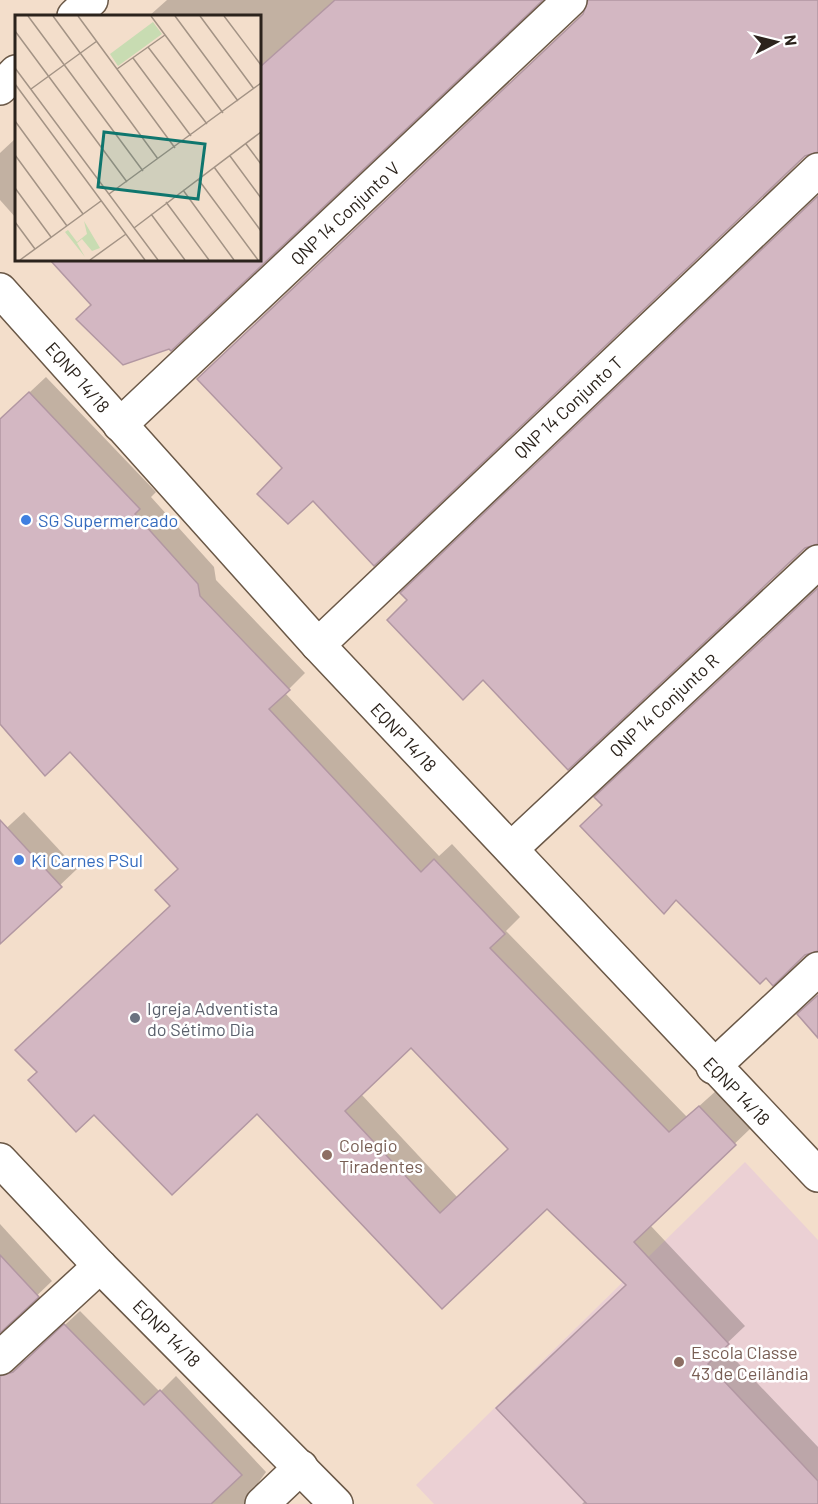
<svg xmlns="http://www.w3.org/2000/svg" width="818" height="1504" font-family="Barlow,sans-serif">
<style>
.education{fill:#ebd0d4}
.shadow{fill:#0003;fill-rule:evenodd}
.building{fill:#d3b7c2;stroke:#b297a2;stroke-width:1.5;fill-rule:evenodd}
.lines{fill:none;stroke-linecap:round;stroke-linejoin:round}
.minor-casing{stroke:#6a5847;stroke-width:36}
.minor{stroke:#fff;stroke-width:33}
.shop-dot{fill:#3f7fe0;stroke:#fff;stroke-width:2}
.worship-dot{fill:#6b7280;stroke:#fff;stroke-width:2}
.education-dot{fill:#8d6e63;stroke:#fff;stroke-width:2}
.labels{text-anchor:middle;dominant-baseline:central;stroke-width:5;stroke-linejoin:round;paint-order:stroke}
.street-label{font-size:18px;fill:#2b231c;stroke:#fff}
.shop-label{font-size:18px;fill:#366cbe;stroke:#fff;text-anchor:start}
.worship-label{font-size:18px;fill:#5b616d;stroke:#fff;text-anchor:start}
.education-label{font-size:18px;fill:#785e54;stroke:#fff;text-anchor:start}
.inset-road{fill:none;stroke:#a39385;stroke-width:1.5}
.view{fill:#0f766e;fill-opacity:0.15;stroke:#0f766e;stroke-width:3}
.inset-edge{fill:none;stroke:#2b231c;stroke-width:3}
</style>
<rect width="100%" height="100%" fill="#f3decb"/>
<!-- education -->
<polygon class="education" points="745,1162 818,1240 818,1504 434,1504 416,1485"/>
<!-- shadow -->
<g class="shadow">
<polygon points="167,0 541,0 171,349 92,305 56,260 260,260 260,16 149,16"/>
<polygon points="16,138 16,218 0,200 0,153"/>
<path d="M 46,377 L 156,492 L 151,497 L 214,567 L 216,580 L 305,673 L 285,693 L 439,856 L 452,844 L 520,917 L 506,931 L 687,1117 L 717,1090 L 751,1128 L 650,1225 L 745,1326 L 723,1347 L 818,1447 L 818,1504 L 582,1504 L 585,1501 L 628,1284 L 547,1207 L 442,1307 L 257,1111 L 94,1113 L 39,1071 L 172,905 L 179,869 L 70,750 L 0,723 L 0,420 ZM 411,1046 L 510,1149 L 458,1198 L 361,1094 Z"/>
<polygon points="24,812 77,869 0,942 0,834"/>
<polygon points="0,1224 52,1281 0,1331"/>
<polygon points="80,1311 160,1392 176,1376 266,1472 258,1483 258,1494 266,1504 0,1504 0,1354 19,1362 29,1358"/>
</g>
<!-- building -->
<g class="building">
<polygon points="335,0 543,0 171,351 169,349 123,365 76,319 91,305 50,260 260,260 260,67"/>
<polygon points="588,0 818,0 818,152 805,156 374,566 313,501 288,524 257,494 282,468 197,379 583,14"/>
<polygon points="818,196 818,544 805,548 568,770 483,680 463,700 387,620 407,600 400,593"/>
<path d="M 29,392 L 140,509 L 135,514 L 198,584 L 200,596 L 290,690 L 269,709 L 421,872 L 434,859 L 505,934 L 490,948 L 669,1132 L 699,1106 L 736,1145 L 634,1242 L 729,1344 L 708,1364 L 818,1481 L 818,1504 L 587,1504 L 496,1408 L 626,1285 L 547,1209 L 442,1309 L 257,1114 L 172,1195 L 94,1115 L 76,1132 L 28,1080 L 37,1072 L 15,1050 L 170,906 L 155,890 L 178,869 L 70,752 L 45,776 L 0,724 L 0,419 ZM 411,1048 L 508,1149 L 440,1213 L 345,1111 Z"/>
<polygon points="818,588 818,951 805,955 773,986 766,978 760,984 676,900 664,914 580,826 602,805 594,797"/>
<polygon points="0,820 62,887 0,944"/>
<polygon points="818,995 818,1038 797,1014"/>
<polygon points="0,1255 39,1297 0,1333"/>
<polygon points="64,1324 144,1405 160,1390 242,1475 211,1504 0,1504 0,1376 13,1372"/>
</g>
<g class="lines">
<!-- minor casing -->
<g class="minor-casing">
<g id="minor">
<polyline points="74,16 91,0"/>
<polyline points="0,88 16,72"/>
<polyline points="0,290 318,645 818,1175"/>
<polyline points="120,425 570,0"/>
<polyline points="318,645 818,170"/>
<polyline points="511,849 818,562"/>
<polyline points="713,1067 818,969"/>
<polyline points="0,1160 100,1266 336,1504"/>
<polyline points="0,1358 100,1266"/>
<polyline points="262,1504 301,1467"/>
</g>
</g>
<!-- minor -->
<use href="#minor" class="minor"/>
</g>
<!-- markers -->
<g class="shop-dot">
<circle cx="26" cy="520" r="6"/>
<circle cx="19" cy="860" r="6"/>
</g>
<circle class="worship-dot" cx="135" cy="1018" r="6"/>
<g class="education-dot">
<circle cx="327" cy="1155" r="6"/>
<circle cx="679" cy="1362" r="6"/>
</g>
<g class="labels">
<!-- street labels -->
<g class="street-label">
<text transform="translate(345 213) rotate(-43)">QNP 14 Conjunto V</text>
<text transform="translate(78 377) rotate(49)">EQNP 14/18</text>
<text transform="translate(568 407) rotate(-43)">QNP 14 Conjunto T</text>
<text transform="translate(664 705) rotate(-43)">QNP 14 Conjunto R</text>
<text transform="translate(404 737) rotate(47)">EQNP 14/18</text>
<text transform="translate(737 1091) rotate(46)">EQNP 14/18</text>
<text transform="translate(167 1333) rotate(45)">EQNP 14/18</text>
</g>
<!-- shop labels -->
<g class="shop-label">
<text x="38" y="520">SG Supermercado</text>
<text x="31" y="860">Ki Carnes PSul</text>
</g>
<!-- worship labels -->
<g class="worship-label">
<text x="147" y="1008">Igreja Adventista<tspan x="147" dy="21">do Sétimo Dia</tspan></text>
</g>
<!-- education labels -->
<g class="education-label">
<text x="339" y="1145">Colegio<tspan x="339" dy="21">Tiradentes</tspan></text>
<text x="691" y="1352">Escola Classe<tspan x="691" dy="21">43 de Ceilândia</tspan></text>
</g>
</g>
<!-- overview -->
<g transform="translate(15 15)">
<rect width="246" height="246" fill="#f3decb"/>
<path d="M 138,7 L 147,19 L 103,51 L 95,39 ZM 69,206 L 85,233 L 77,236 L 67,224 L 62,228 L 70,242 L 50,217 L 53,215 L 62,227 L 72,219 Z" fill="#c8dcb2"/>
<path class="inset-road" d="M 13,1 L 128,156M 38,1 L 143,144M 63,1 L 160,133M 136,1 L 208,98M 160,1 L 223,86M 185,1 L 239,74M 209,1 L 246,50M 0,16 L 112,167M 133,32 L 192,109M 118,43 L 176,121M 0,53 L 143,245M 102,54 L 150,20M 0,69 L 130,245M 16,74 L 82,26M 0,106 L 68,199M 231,129 L 246,149M 0,140 L 52,211M 215,141 L 246,183M 199,152 L 246,216M 183,164 L 243,245M 0,173 L 36,222M 168,175 L 219,245M 94,179 L 246,68M 151,187 L 194,245M 136,199 L 170,245M 0,207 L 20,234M 119,213 L 246,117M 5,245 L 86,186M 75,245 L 111,219"/>
<path class="view" d="M 89,117 L 190,129 L 183,184 L 83,172 Z"/>
<rect width="246" height="246" class="inset-edge"/>
</g>
<!-- north arrow -->
<g transform="translate(776 42) rotate(83)" stroke="#ffffff" stroke-width="4.5" paint-order="stroke">
<path d="M0-4.5L10 22L0 15L-10 22Z" fill="#2b231c"/>
<text y="-9" font-size="16" font-weight="bold" text-anchor="middle" fill="#2b231c">N</text>
</g>
</svg>
